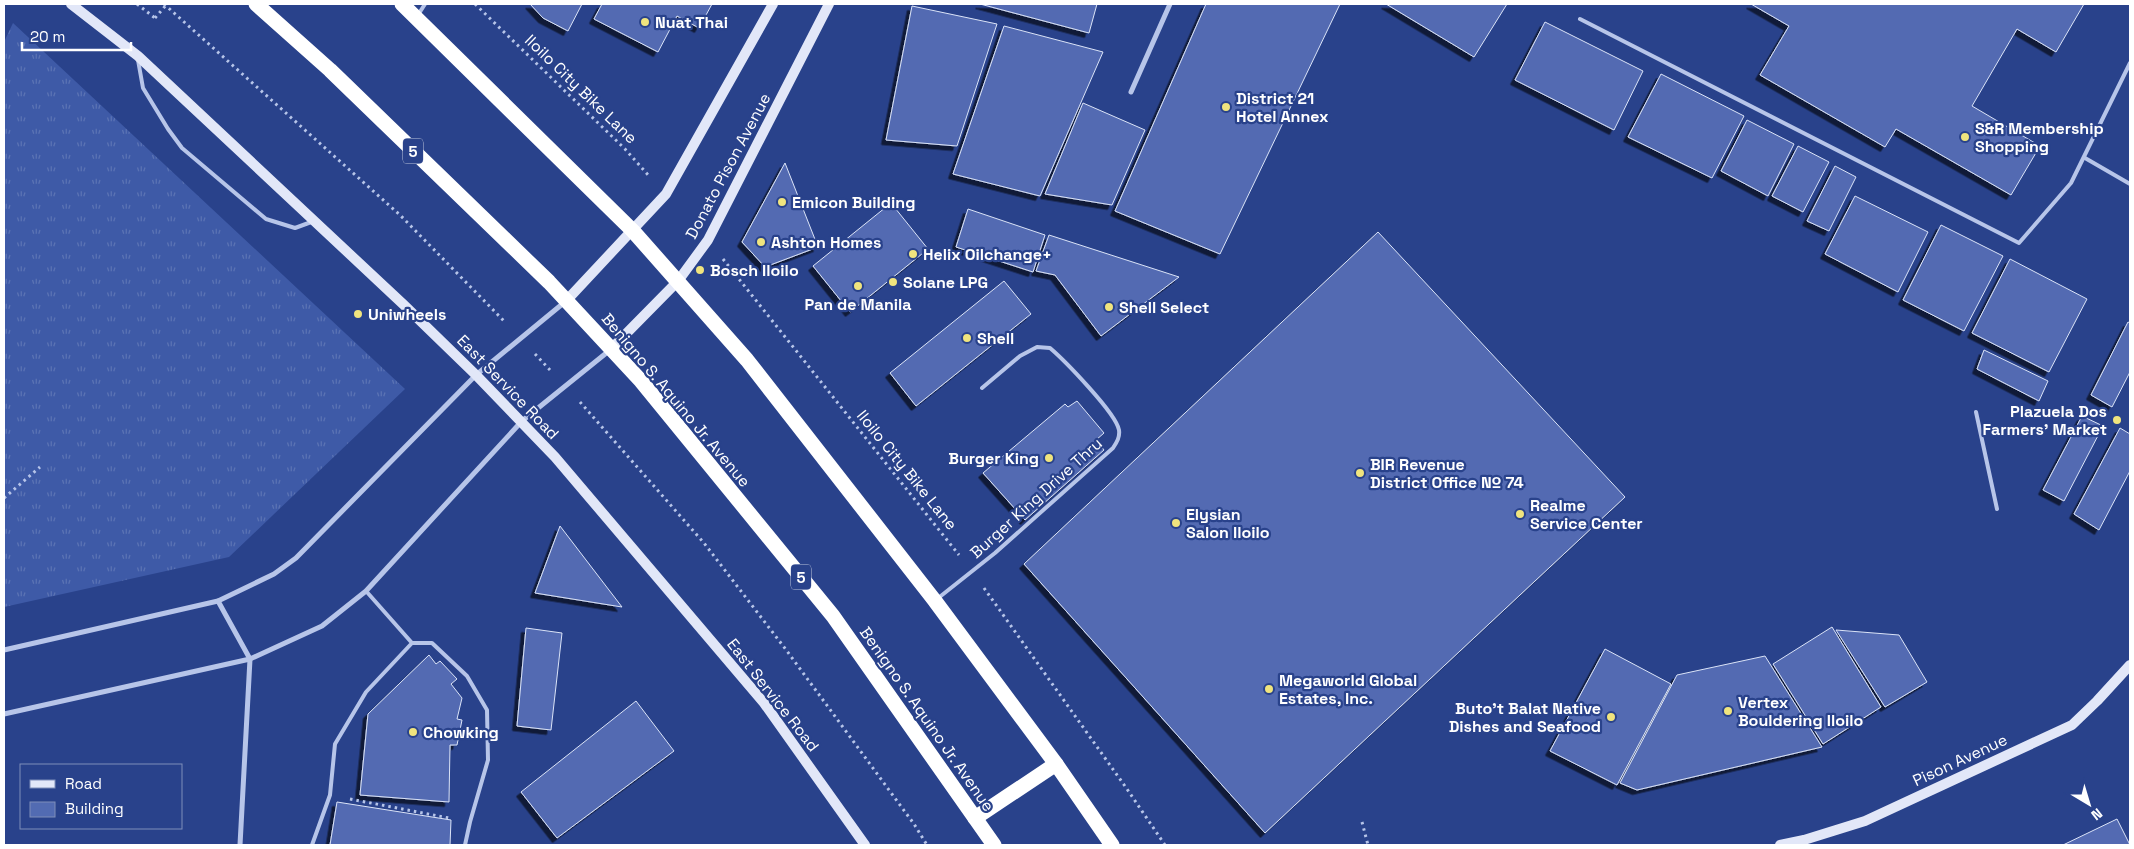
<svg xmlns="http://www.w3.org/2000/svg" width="2134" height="849" font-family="'Space Grotesk',sans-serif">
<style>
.grass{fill:url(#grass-tufts)}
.building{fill:#526bb2;stroke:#dbe3f7;filter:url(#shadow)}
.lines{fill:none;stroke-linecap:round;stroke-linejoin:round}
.path{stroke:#b7c5e9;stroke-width:3;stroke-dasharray:2.5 4;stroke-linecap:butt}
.lane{stroke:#b7c5e9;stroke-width:4}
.street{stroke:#b7c5e9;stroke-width:5}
.secondary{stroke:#e2e7f8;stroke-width:10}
.highway{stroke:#fff;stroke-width:15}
.path-bridge{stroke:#b7c5e9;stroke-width:3;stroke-dasharray:2.5 4;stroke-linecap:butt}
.poi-dot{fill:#f0e47e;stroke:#29428b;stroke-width:2}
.labels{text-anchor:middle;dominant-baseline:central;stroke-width:4.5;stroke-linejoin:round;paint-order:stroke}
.shield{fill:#29428b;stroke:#bfc6dc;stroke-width:1}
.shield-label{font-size:15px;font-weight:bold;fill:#fff}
.poi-label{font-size:16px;font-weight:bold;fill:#fff;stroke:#29428b;text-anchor:start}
.street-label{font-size:16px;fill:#fff;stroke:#29428b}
</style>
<defs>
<pattern id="grass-tufts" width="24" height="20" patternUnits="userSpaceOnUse" patternTransform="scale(1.25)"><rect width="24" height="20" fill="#3e5aa7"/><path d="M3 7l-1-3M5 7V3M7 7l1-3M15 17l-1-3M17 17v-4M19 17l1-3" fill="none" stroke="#5b73b4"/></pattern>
<filter id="shadow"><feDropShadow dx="-4.5" dy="4.5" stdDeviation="0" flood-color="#0009"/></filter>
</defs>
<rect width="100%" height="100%" fill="#29428b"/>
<!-- grass -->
<polygon class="grass" points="13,23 405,389 229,557 4,607 4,42"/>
<!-- building -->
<g class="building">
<polygon points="530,4 582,4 568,31 543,18"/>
<polygon points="602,4 712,4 699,28 677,16 658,52 594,19"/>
<polygon points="980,4 1097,4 1089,33"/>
<polygon points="1206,4 1340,4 1220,254 1115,211"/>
<polygon points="1386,4 1507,4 1474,57"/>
<polygon points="1751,4 2084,4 2056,52 2017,29 1972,106 2040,146 2011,195 1896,129 1885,147 1760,75 1789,26"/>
<polygon points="912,6 997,24 957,146 886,140"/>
<polygon points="1545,22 1643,71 1614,130 1515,80"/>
<polygon points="1004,26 1103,52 1040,196 953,174"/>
<polygon points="1661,74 1744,116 1712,178 1628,137"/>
<polygon points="1083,103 1145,130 1112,205 1045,194"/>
<polygon points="1747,120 1794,144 1768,196 1721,171"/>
<polygon points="1798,146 1829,162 1803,212 1772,196"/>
<polygon points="785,163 818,247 765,267 742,242"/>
<polygon points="1835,166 1856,177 1829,231 1807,221"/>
<polygon points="1855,196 1928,232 1898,292 1825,254"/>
<polygon points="891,203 928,249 850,312 813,266"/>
<polygon points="968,209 1045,235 1033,272 956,247"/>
<polygon points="1941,225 2003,256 1964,331 1903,300"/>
<polygon points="1378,232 1625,497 1265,833 1024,564"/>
<polygon points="1049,235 1179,277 1101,336 1055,275 1036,271"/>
<polygon points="2010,259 2087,299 2049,372 1972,333"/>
<polygon points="1004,281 1031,314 916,406 890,373"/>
<polygon points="2128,322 2130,323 2130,372 2112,407 2091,395"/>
<polygon points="1984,350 2048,381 2039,401 1977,369"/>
<polygon points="1077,401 1104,433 1096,440 1104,450 1025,520 983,473 1065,404 1068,407"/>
<polygon points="2082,416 2103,426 2064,501 2043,490"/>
<polygon points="2120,428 2130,434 2130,471 2099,530 2074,514"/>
<polygon points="560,526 622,607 535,593"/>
<polygon points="1832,627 1881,707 1823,744 1773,664"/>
<polygon points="526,628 562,633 551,730 517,726"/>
<polygon points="1836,630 1899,635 1927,682 1885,707"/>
<polygon points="1605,649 1671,684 1617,785 1550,751"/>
<polygon points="429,655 436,664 440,661 457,679 451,684 462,698 457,719 462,720 457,745 450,745 449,802 360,795 368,714"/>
<polygon points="1765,656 1822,747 1637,790 1620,783 1677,675"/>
<polygon points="636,701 674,751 557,838 521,792"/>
<polygon points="337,802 451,820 450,845 330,845"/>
<polygon points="2117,819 2130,845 2063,845"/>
</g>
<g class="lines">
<!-- path -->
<g class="path">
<polyline points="137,4 155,18"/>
<polyline points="164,4 400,215 505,322"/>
<polyline points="475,4 625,149 649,176"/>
<polyline points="723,259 959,555"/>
<polyline points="535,354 550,370"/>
<polyline points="580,402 704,543 787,651 914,824 927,845"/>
<polyline points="4,498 40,467"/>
<polyline points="984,588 1127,789 1165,845"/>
<polyline points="350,799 449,818"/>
<polyline points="1362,822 1368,845"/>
</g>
<!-- lane -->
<g class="lane">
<polyline points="418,15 425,4"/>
<polyline points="1580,19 2019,243 2071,183 2130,63"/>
<polyline points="138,60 143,88 168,129 182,148 266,219 295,228 314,221"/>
<polyline points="2085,158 2130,184"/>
<polyline points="1976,412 1997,509"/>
<path d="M 937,599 L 995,553 L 1113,448 C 1117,442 1120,437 1119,430 C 1116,413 1064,360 1050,348 L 1037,347 L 1020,356 L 982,388"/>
<polyline points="412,643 432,643 467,676 487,710 488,760 470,822 465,845"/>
<polyline points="312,845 330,795 335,744 366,692 412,643 366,591"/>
</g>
<!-- street -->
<g class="street">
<polyline points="1131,92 1170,4"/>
<polyline points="218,601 250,659 240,845"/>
<polyline points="4,650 218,601 274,574 296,558 476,375 566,301"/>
<polyline points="4,714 250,659 322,626 366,591 522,421 610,350"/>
</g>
<!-- secondary -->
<g class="secondary">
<polyline points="71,4 138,56 404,305 476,375 555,457 764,703 865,845"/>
<polyline points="567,300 666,194 773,4"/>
<polyline points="612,348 678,281 708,240 829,4"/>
<polyline points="1780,845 1804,840 1865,821 2072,725 2097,701 2130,665"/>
</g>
<!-- highway -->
<g class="highway">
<polyline points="256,4 330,70 549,282 641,381 833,616 994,845"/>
<polyline points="402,4 633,231 747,360 935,601 1056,764 1112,845"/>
<polyline points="975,818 1056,764"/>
</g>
<!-- path-bridge -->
<polyline class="path-bridge" points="155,18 167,4"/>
</g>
<!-- markers -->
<g class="poi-dot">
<circle cx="645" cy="22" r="5"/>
<circle cx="1226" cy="107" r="5"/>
<circle cx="1965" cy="137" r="5"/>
<circle cx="782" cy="202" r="5"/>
<circle cx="761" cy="242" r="5"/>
<circle cx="913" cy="254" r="5"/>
<circle cx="700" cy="270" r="5"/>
<circle cx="893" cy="282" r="5"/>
<circle cx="858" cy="286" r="5"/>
<circle cx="1109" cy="307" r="5"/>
<circle cx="358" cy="314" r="5"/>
<circle cx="967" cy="338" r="5"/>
<circle cx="2117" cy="420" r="5"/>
<circle cx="1049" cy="458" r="5"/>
<circle cx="1360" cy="473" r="5"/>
<circle cx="1520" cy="514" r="5"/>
<circle cx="1176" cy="523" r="5"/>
<circle cx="1269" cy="689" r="5"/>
<circle cx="1728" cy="711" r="5"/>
<circle cx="1611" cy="717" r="5"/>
<circle cx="413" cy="732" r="5"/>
</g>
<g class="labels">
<!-- shield labels -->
<g class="shield">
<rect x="403" y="138.5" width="20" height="25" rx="4"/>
<rect x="791" y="564.5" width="20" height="25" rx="4"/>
</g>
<g class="shield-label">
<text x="413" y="151">5</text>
<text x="801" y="577">5</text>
</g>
<!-- poi labels -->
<g class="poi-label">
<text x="655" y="22">Nuat Thai</text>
<text x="1236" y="98">District 21<tspan x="1236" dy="18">Hotel Annex</tspan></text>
<text x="1975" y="128">S&amp;R Membership<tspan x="1975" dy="18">Shopping</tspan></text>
<text x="792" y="202">Emicon Building</text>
<text x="771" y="242">Ashton Homes</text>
<text x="923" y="254">Helix Oilchange+</text>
<text x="710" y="270">Bosch Iloilo</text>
<text x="903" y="282">Solane LPG</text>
<text x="858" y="304" text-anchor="middle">Pan de Manila</text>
<text x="1119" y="307">Shell Select</text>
<text x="368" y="314">Uniwheels</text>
<text x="977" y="338">Shell</text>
<text x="2107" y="411" text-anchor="end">Plazuela Dos<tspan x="2107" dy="18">Farmers' Market</tspan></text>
<text x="1039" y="458" text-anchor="end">Burger King</text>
<text x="1370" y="464">BIR Revenue<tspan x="1370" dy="18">District Office № 74</tspan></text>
<text x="1530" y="505">Realme<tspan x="1530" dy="18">Service Center</tspan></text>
<text x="1186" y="514">Elysian<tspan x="1186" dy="18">Salon Iloilo</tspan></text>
<text x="1279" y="680">Megaworld Global<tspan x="1279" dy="18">Estates, Inc.</tspan></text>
<text x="1738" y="702">Vertex<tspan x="1738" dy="18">Bouldering Iloilo</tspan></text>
<text x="1601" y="708" text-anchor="end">Buto't Balat Native<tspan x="1601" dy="18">Dishes and Seafood</tspan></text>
<text x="423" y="732">Chowking</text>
</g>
<!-- street labels -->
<g class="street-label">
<text transform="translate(581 89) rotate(44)">Iloilo City Bike Lane</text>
<text transform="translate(728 166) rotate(-62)">Donato Pison Avenue</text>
<text transform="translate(508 387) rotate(46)">East Service Road</text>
<text transform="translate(676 400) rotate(50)">Benigno S. Aquino Jr. Avenue</text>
<text transform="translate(907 470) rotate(51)">Iloilo City Bike Lane</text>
<text transform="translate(1036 498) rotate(-42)">Burger King Drive Thru</text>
<text transform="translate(773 695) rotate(52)">East Service Road</text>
<text transform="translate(927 719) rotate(55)">Benigno S. Aquino Jr. Avenue</text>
<text transform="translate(1960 760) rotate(-25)">Pison Avenue</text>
</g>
</g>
<!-- border -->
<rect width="2134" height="849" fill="none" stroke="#ffffff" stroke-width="10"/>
<!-- legend -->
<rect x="20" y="764" width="162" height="65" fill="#29428b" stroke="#7f8eb9"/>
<rect x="30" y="780" width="25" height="8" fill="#e2e7f8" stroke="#7f8eb9"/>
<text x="65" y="789" font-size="15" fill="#ffffff">Road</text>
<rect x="30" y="802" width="25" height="15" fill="#526bb2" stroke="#7f8eb9"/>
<text x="65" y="814" font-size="15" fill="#ffffff">Building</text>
<!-- north arrow -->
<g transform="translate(2089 804) rotate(142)" stroke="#29428b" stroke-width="4" paint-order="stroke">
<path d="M0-4L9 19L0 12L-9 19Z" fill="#ffffff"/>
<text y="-8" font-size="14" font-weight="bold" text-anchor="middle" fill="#ffffff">N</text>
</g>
<!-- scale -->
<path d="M22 42v8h109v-8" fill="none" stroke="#ffffff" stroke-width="2.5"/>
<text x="30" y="42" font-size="15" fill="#ffffff" stroke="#29428b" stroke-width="4" paint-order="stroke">20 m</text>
</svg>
